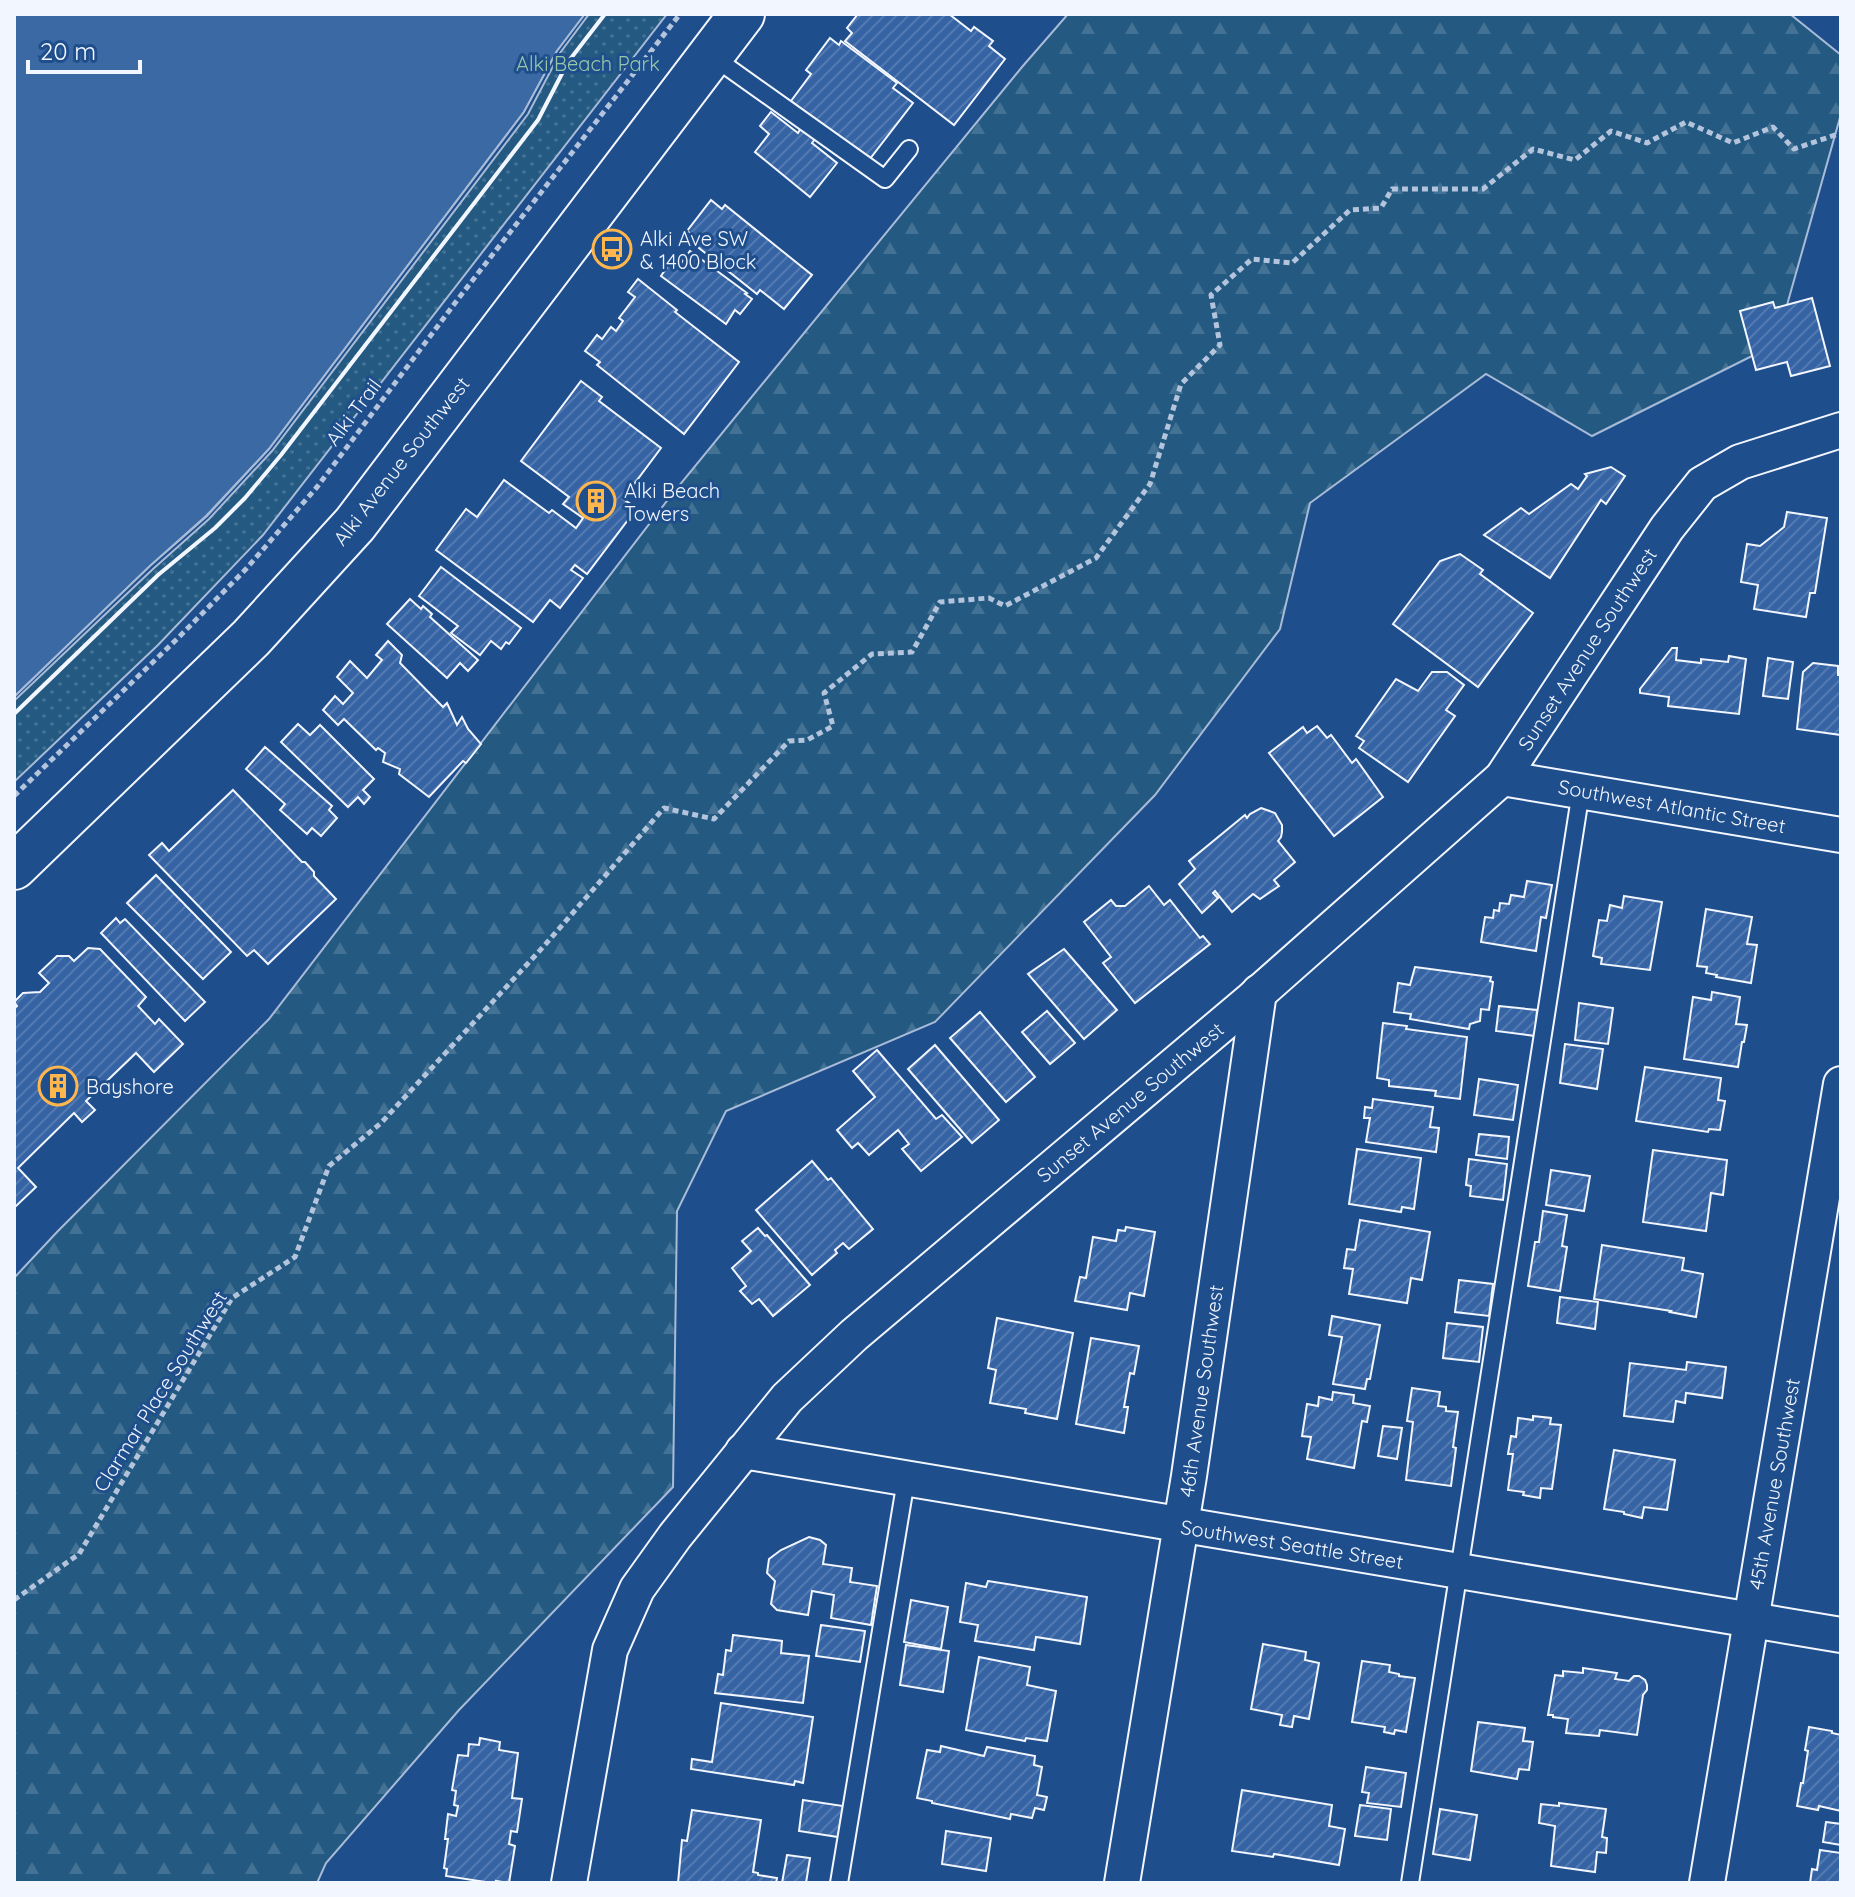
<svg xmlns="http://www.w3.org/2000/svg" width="1855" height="1897" font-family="Quicksand,sans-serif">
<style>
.forest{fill:url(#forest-firs);stroke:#a8bbd7;stroke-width:2}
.park{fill:url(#park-dots);stroke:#a8bbd7;stroke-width:2}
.water{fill:#3b69a3;stroke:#a8bbd7;stroke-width:2}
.pier{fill:#1f4e8c;stroke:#a8bbd7;stroke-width:2}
.building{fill:url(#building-hatch);stroke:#f2f6ff;stroke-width:2}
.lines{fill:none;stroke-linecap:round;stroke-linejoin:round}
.service-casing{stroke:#f2f6ff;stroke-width:20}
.minor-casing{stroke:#f2f6ff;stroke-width:38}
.secondary-casing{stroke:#f2f6ff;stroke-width:48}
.path{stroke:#b3c4dc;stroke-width:5;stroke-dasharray:6 4;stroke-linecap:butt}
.service{stroke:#1f4e8c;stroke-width:16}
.minor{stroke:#1f4e8c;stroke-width:34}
.secondary{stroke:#1f4e8c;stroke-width:44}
.wall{stroke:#f2f6ff;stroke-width:4}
.labels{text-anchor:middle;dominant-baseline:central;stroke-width:6;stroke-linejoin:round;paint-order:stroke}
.park-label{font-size:20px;fill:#97c8a6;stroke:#1f4e8c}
.poi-label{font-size:20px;fill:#f2f6ff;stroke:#1f4e8c;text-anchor:start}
.street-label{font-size:20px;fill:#f2f6ff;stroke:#1f4e8c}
</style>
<defs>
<pattern id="forest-firs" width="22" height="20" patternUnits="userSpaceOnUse" patternTransform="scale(2)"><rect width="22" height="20" fill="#245a82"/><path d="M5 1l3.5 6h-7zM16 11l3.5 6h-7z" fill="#447295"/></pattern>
<pattern id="park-dots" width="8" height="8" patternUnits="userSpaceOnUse" patternTransform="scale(2)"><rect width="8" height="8" fill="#245a82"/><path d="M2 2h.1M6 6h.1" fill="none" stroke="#447295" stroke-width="1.8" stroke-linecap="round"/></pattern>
<pattern id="building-hatch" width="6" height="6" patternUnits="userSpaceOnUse" patternTransform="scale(2)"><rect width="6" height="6" fill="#3563a3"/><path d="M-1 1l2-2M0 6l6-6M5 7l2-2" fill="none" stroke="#537ab1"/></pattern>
</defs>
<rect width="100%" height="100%" fill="#1f4e8c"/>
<!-- forest -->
<polygon class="forest" points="1068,14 1790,14 1841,55 1841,114 1776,344 1592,436 1486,374 1310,503 1280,629 1155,795 935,1022 726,1111 677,1211 673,1487 459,1710 326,1863 317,1883 14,1883 14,1278 57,1232 269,1019 673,493 1022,67"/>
<!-- park -->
<polygon class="park" points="585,14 667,14 263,535 158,645 14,782 14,697 206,516"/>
<!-- water -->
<polygon class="water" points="14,14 585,14 557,51 524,112 269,449 206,516 150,566 14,697"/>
<!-- pier -->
<polygon class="pier" points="585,14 589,14 560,53 528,114 272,451 209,519 153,569 14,701 14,697 150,566 207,516 269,449 524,112 557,51"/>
<!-- building -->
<g class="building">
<polygon points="858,14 949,14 971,31 974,27 993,41 989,46 1005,59 954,125 845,41 852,33 847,28"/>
<polygon points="830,38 839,45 841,41 897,83 893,88 913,103 869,160 791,101 811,74 806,70"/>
<polygon points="771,112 798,133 801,128 815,139 812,143 837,163 810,197 755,152 769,134 760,126"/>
<polygon points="711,200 722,209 725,205 812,275 784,309 760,290 757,294 694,244 698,239 687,231"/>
<polygon points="690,251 747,293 745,294 752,299 740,314 735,310 726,324 661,276 671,261 679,266"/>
<polygon points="638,279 677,310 675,312 739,362 684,434 597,365 600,362 585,351 597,335 602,339 611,327 616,331 623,321 619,318 635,297 628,292"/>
<polygon points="1812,298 1830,366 1791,376 1787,362 1756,370 1740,311 1773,302 1775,308"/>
<polygon points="581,381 602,397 599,401 661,448 623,499 637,508 587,574 575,565 571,570 583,578 560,608 550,600 533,622 436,550 466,509 477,517 504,480 549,513 552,510 576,528 583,518 563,504 569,497 521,461"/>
<polygon points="1611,467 1625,476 1606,504 1601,500 1550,578 1484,535 1521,508 1529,514 1571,484 1578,489 1587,476 1585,474"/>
<polygon points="1787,512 1827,518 1815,593 1810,593 1806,617 1754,609 1758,585 1741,582 1747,544 1760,546 1784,527"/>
<polygon points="1460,554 1483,570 1480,574 1533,613 1478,687 1393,624 1440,561"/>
<polygon points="441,567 521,628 509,644 506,642 501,649 491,641 480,655 451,633 458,626 419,596"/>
<polygon points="410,599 421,609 423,606 432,614 430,617 478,660 468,671 460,663 447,678 387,624"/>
<polygon points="388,641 402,655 400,663 443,707 447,703 457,725 462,717 468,729 481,744 466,763 463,761 429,797 399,774 400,769 383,762 385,753 378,748 376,750 344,719 338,725 323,710 335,696 343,704 353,693 337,677 350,661 367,678 382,660 376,655"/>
<polygon points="1672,648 1677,648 1676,660 1701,663 1701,659 1728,662 1729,656 1746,659 1739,714 1668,706 1669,697 1640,693 1640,689"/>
<polygon points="1768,658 1793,662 1788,699 1763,696"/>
<polygon points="1813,663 1838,666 1838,675 1841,675 1841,735 1797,729 1803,672"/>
<polygon points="1432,672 1447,672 1464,685 1446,710 1455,716 1408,782 1359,748 1364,741 1356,736 1396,679 1418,691"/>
<polygon points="298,724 310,735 320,725 374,779 363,790 370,797 364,804 358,797 348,807 281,742"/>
<polygon points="1317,726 1327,738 1331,735 1352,763 1356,759 1383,797 1334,836 1269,753 1303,727 1307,733"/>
<polygon points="265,747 332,806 329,810 337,818 321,836 312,828 307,834 280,810 285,804 246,769"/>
<polygon points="233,790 302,862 305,862 314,872 314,876 336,899 268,964 254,950 247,956 149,855 162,843 169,851"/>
<polygon points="1261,808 1275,813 1279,820 1282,825 1282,832 1281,837 1278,841 1295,862 1274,880 1279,886 1260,899 1253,894 1232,912 1215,891 1213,893 1218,898 1202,913 1179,884 1195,869 1189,861 1245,815 1247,818 1250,814"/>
<polygon points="156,875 231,952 203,979 127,903"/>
<polygon points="1527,881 1552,885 1546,918 1541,917 1536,951 1481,942 1485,917 1493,918 1494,910 1499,911 1500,903 1509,904 1511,895 1524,897"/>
<polygon points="1149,886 1164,905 1170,900 1200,938 1203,936 1210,944 1135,1003 1103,963 1111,957 1084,922 1111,900 1116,906 1125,906"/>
<polygon points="1624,896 1662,902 1650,970 1601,964 1602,958 1593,956 1599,920 1607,921 1610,905 1622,908"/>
<polygon points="1706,909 1752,917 1747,944 1757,945 1751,983 1716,977 1717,975 1706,973 1707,967 1697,966"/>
<polygon points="116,918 120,923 125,919 205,1002 185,1021 101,933"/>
<polygon points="88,948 100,949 146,997 138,1006 155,1024 159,1019 183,1044 154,1072 136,1053 86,1101 95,1110 82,1122 74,1113 18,1168 36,1187 14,1208 14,1009 17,1006 14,1002 23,993 40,992 49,983 39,973 57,956 69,956 74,961"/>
<polygon points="1064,949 1117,1010 1084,1039 1028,974"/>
<polygon points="1415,967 1491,977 1490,981 1493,982 1489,1010 1481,1009 1480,1021 1470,1024 1469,1029 1410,1019 1411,1014 1394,1012 1398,983 1410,985"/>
<polygon points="1712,992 1740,997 1736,1024 1747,1025 1744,1042 1742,1042 1738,1067 1684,1059 1693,997 1711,1000"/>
<polygon points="1579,1003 1613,1008 1608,1044 1575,1040"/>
<polygon points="1499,1006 1537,1010 1535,1036 1496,1031"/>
<polygon points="1047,1011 1075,1043 1050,1064 1022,1032"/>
<polygon points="980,1012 1035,1077 1006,1102 950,1038"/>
<polygon points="1383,1023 1407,1026 1406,1029 1467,1037 1460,1099 1435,1096 1436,1091 1389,1086 1389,1080 1377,1078"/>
<polygon points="1565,1044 1603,1049 1597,1089 1560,1083"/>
<polygon points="935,1045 999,1120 972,1143 908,1069"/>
<polygon points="877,1050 936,1119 942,1115 962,1137 921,1171 902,1149 909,1144 898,1130 869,1155 858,1143 852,1148 837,1130 875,1097 853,1071"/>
<polygon points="1645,1067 1721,1078 1718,1100 1725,1101 1720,1130 1709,1129 1708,1132 1636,1121"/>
<polygon points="1479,1079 1518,1085 1513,1120 1474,1115"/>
<polygon points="1373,1099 1433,1107 1430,1127 1439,1128 1436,1152 1366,1142 1370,1118 1364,1118 1365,1107 1372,1108"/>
<polygon points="1479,1134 1509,1137 1507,1159 1476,1155"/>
<polygon points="1357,1149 1421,1158 1414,1209 1402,1207 1401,1212 1349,1204"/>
<polygon points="1653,1150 1727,1160 1723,1195 1711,1193 1706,1231 1643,1222"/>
<polygon points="1469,1159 1507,1164 1503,1200 1470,1196 1471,1186 1466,1185"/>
<polygon points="812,1161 828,1180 831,1178 873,1229 849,1249 843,1243 835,1250 837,1253 812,1275 756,1210"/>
<polygon points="1551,1170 1590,1176 1584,1211 1546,1205"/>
<polygon points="1543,1211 1567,1215 1562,1246 1567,1247 1560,1291 1528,1286 1535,1242 1539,1242"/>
<polygon points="1360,1220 1430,1232 1422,1280 1411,1278 1407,1303 1349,1294 1353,1269 1344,1268 1347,1249 1355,1250"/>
<polygon points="1126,1227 1155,1232 1144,1296 1130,1293 1127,1310 1075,1301 1080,1277 1086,1278 1093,1237 1116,1241 1118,1230 1125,1231"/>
<polygon points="758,1228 765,1236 767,1235 810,1285 773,1316 759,1299 752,1304 740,1291 746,1286 732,1268 751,1251 742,1241"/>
<polygon points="1602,1245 1684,1258 1682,1270 1703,1274 1696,1317 1670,1312 1671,1311 1594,1299"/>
<polygon points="1459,1280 1493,1284 1489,1316 1455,1312"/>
<polygon points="1560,1297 1598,1302 1595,1329 1557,1323"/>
<polygon points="1332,1316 1380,1325 1370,1379 1367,1379 1365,1389 1333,1384 1342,1337 1329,1335"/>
<polygon points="997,1318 1073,1333 1057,1419 1025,1413 1026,1409 990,1403 996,1370 988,1368"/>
<polygon points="1447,1323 1483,1327 1479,1362 1443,1358"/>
<polygon points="1091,1338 1139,1346 1134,1374 1130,1373 1124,1407 1128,1407 1124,1433 1076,1424"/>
<polygon points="1687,1362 1726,1367 1722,1398 1686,1393 1685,1403 1676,1401 1673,1422 1624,1416 1630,1363 1686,1370"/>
<polygon points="1412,1388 1440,1392 1438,1406 1446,1407 1446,1411 1458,1412 1453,1447 1456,1448 1451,1486 1406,1480 1413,1422 1407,1421"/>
<polygon points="1333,1392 1354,1395 1353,1403 1370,1406 1367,1422 1362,1421 1354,1468 1307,1459 1311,1437 1302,1436 1307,1404 1318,1406 1319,1397 1332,1400"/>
<polygon points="1533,1416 1551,1418 1550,1424 1561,1425 1552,1489 1541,1488 1540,1498 1523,1495 1524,1492 1508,1490 1513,1454 1508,1454 1511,1436 1516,1437 1518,1418 1533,1420"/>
<polygon points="1383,1426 1402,1428 1397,1459 1378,1456"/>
<polygon points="1614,1450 1675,1460 1667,1510 1644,1507 1642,1518 1624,1514 1624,1512 1604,1509"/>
<polygon points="809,1537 820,1540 826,1545 823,1564 852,1568 850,1582 877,1586 871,1625 831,1618 834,1595 812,1591 808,1615 777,1610 771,1604 775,1581 767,1573 769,1559 781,1550"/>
<polygon points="988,1581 1087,1597 1080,1644 1036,1637 1034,1650 975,1641 978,1625 960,1622 966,1583 986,1587"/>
<polygon points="911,1600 948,1607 941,1649 904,1642"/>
<polygon points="821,1625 865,1631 860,1662 816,1656"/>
<polygon points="733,1635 782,1641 781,1653 809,1656 803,1703 715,1693 718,1674 723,1675 726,1650 731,1651"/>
<polygon points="1263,1644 1306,1652 1305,1660 1319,1663 1309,1719 1294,1716 1292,1727 1280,1725 1282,1715 1251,1709"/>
<polygon points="906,1645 949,1651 943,1692 900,1685"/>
<polygon points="979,1657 1030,1667 1027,1685 1056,1691 1047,1741 1026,1738 1025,1741 966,1730"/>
<polygon points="1362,1661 1390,1665 1389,1672 1399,1674 1399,1676 1415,1678 1406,1732 1395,1730 1394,1734 1384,1732 1385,1727 1352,1722"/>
<polygon points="1583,1668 1617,1673 1615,1679 1629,1681 1634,1676 1639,1676 1645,1680 1647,1685 1647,1690 1643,1695 1637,1735 1600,1730 1599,1736 1566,1733 1568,1719 1553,1717 1553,1715 1548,1715 1555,1675 1563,1676 1563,1671 1583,1673"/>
<polygon points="721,1703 813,1717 803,1783 795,1781 794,1785 691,1769 692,1759 712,1762"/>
<polygon points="1478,1722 1525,1728 1523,1741 1533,1742 1529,1770 1519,1769 1517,1779 1471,1771"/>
<polygon points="1809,1727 1832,1731 1832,1733 1841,1735 1841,1733 1841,1811 1819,1806 1818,1810 1797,1806 1801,1783 1803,1783 1808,1751 1805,1750"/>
<polygon points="480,1738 500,1742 499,1750 518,1753 512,1798 522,1799 517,1832 511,1831 509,1844 515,1846 509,1883 496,1881 496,1883 492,1883 446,1876 447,1869 444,1868 448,1839 445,1839 448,1814 456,1816 458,1806 454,1805 456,1791 452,1790 458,1755 468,1756 469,1744 479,1745"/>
<polygon points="941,1746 984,1756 987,1747 1035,1756 1034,1765 1042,1767 1037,1795 1047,1797 1044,1810 1035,1808 1032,1818 1011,1814 1010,1819 932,1803 932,1801 917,1798 927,1750 940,1752"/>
<polygon points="1366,1767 1406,1773 1401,1807 1367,1803 1369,1793 1362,1792"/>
<polygon points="1242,1790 1332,1805 1329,1826 1345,1829 1339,1865 1274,1854 1273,1857 1232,1851"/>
<polygon points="803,1800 843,1806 838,1837 799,1831"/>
<polygon points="1559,1803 1606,1809 1602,1837 1607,1838 1606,1853 1597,1852 1595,1872 1551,1866 1555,1826 1539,1823 1541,1804 1559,1806"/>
<polygon points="1360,1805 1391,1809 1387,1840 1355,1836"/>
<polygon points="1440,1809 1477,1815 1470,1860 1433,1854"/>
<polygon points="692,1810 761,1820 753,1872 758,1873 758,1875 777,1878 776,1883 678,1883 682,1840 687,1841"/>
<polygon points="1826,1822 1841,1824 1841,1845 1823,1842"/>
<polygon points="946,1831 991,1838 986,1871 942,1864"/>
<polygon points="1820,1850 1841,1853 1841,1883 1810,1883 1812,1869 1817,1870"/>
<polygon points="787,1855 810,1858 806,1883 782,1883"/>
</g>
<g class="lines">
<!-- service casing -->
<g class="service-casing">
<g id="service">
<polyline points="712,56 885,179 909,149"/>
<polyline points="839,1883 906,1480"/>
<polyline points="1410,1883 1581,791"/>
</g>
</g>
<!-- minor casing -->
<g class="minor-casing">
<g id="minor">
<polyline points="1502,778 1841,835"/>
<polyline points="743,1451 1841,1635"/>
<polyline points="569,1883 610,1650 637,1589 675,1536 787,1398 854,1335 1251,1000 1502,778 1667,528 1702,484 1740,462 1841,430"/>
<polyline points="1122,1883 1189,1476 1259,992"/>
<polyline points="1707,1883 1841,1084"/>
</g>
</g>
<!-- secondary casing -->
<g class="secondary-casing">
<polyline id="secondary" points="14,867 251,638 355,524 742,14"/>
</g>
<!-- path -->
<g class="path">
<polyline points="14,796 179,637 246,569 317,487 458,299 680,14"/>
<polyline points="14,1600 79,1554 232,1298 295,1257 329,1166 381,1123 544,946 664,808 714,819 789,741 807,740 833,726 824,693 872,654 912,652 940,602 989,598 1005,606 1096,558 1150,484 1181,384 1220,345 1211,295 1252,259 1292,263 1350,210 1381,208 1392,189 1483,189 1533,149 1575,160 1611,131 1647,143 1686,122 1733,143 1773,127 1794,149 1841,133"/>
</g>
<!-- service -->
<use href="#service" class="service"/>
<!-- minor -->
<use href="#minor" class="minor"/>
<!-- secondary -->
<use href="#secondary" class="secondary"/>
<!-- wall -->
<polyline class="wall" points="14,714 158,575 215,528 245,498 281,455 538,120 568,62 605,14"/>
</g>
<!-- icons -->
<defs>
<g id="bus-ring" transform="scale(2)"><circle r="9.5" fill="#1f4e8c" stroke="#ffb74d" stroke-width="1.5"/><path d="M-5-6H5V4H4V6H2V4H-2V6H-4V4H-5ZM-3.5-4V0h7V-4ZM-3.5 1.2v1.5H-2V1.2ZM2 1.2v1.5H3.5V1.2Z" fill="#ffb74d"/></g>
<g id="building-ring" transform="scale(2)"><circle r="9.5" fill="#1f4e8c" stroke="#ffb74d" stroke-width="1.5"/><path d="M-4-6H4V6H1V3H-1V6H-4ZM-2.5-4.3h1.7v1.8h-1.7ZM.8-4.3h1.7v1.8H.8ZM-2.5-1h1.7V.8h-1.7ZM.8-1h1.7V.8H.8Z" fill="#ffb74d"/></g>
</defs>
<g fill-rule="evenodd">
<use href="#bus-ring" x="612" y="249"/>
<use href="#building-ring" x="596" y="501"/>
<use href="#building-ring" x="58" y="1086"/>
</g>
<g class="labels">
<!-- park labels -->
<g class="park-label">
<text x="588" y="63">Alki Beach Park</text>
</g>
<!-- poi labels -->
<g class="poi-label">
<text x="640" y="238">Alki Ave SW<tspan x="640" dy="23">&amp; 1400 Block</tspan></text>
<text x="624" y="490">Alki Beach<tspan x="624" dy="23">Towers</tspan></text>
<text x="86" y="1086">Bayshore</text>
</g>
<!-- street labels -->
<g class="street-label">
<text transform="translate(353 412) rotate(-53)">Alki Trail</text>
<text transform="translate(401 461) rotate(-52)">Alki Avenue Southwest</text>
<text transform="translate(1587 649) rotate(-57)">Sunset Avenue Southwest</text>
<text transform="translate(1672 806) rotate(10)">Southwest Atlantic Street</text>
<text transform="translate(1130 1102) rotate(-40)">Sunset Avenue Southwest</text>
<text transform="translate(160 1391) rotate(-58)">Clarmar Place Southwest</text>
<text transform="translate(1201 1391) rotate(-82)">46th Avenue Southwest</text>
<text transform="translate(1774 1484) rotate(-80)">45th Avenue Southwest</text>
<text transform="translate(1292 1544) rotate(9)">Southwest Seattle Street</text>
</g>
</g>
<!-- border -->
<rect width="1855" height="1897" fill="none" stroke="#f2f6ff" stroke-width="32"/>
<!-- scale -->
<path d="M28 60v12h112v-12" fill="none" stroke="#f2f6ff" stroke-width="4"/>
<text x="40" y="60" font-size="24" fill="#f2f6ff" stroke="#1f4e8c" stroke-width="6" paint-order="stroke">20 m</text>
</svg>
